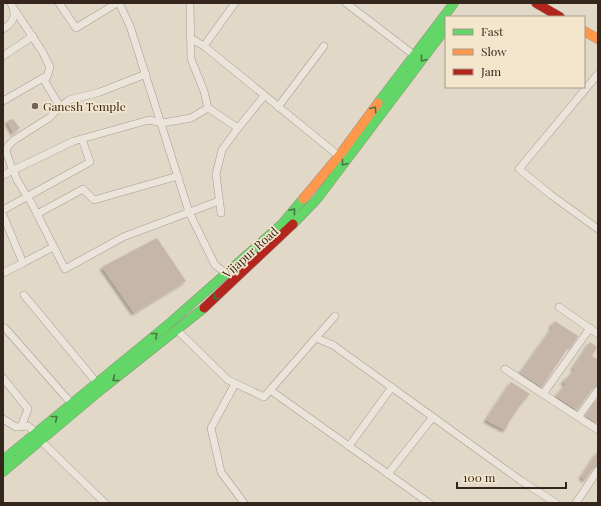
<svg xmlns="http://www.w3.org/2000/svg" width="601" height="506" font-family="'Playfair Display',serif">
<style>
.building{fill:#c5b6a9;filter:url(#shadow)}
.lines{fill:none;stroke-linecap:round;stroke-linejoin:round}
.street-casing{stroke:#a69d92;stroke-width:8}
.fast-casing{stroke:#968d82;stroke-width:10}
.slow-casing{stroke:#968d82;stroke-width:10}
.jam-casing{stroke:#968d82;stroke-width:10}
.street{stroke:#eae4da;stroke-width:7}
.fast{stroke:#63d668;stroke-width:9}
.slow{stroke:#ff974d;stroke-width:9}
.jam{stroke:#b3261e;stroke-width:9}
.oneway{stroke:#49753e}
.poi-dot{fill:#716458;stroke:#f4e6cd;stroke-width:1.5}
.labels{text-anchor:middle;dominant-baseline:central;stroke-width:3.5;stroke-linejoin:round;paint-order:stroke}
.poi-label{font-size:12px;fill:#34261c;stroke:#f4e6cd;text-anchor:start}
.street-label{font-size:12px;fill:#34261c;stroke:#f4e6cd}
</style>
<defs>
<filter id="shadow"><feDropShadow dx="-2.5" dy="2.5" stdDeviation="1" flood-color="#0004"/></filter>
</defs>
<rect width="100%" height="100%" fill="#e2d8c8"/>
<!-- building -->
<g class="building">
<polygon points="13,119 20,128 13,133 7,121"/>
<polygon points="157,238 186,281 134,313 102,267"/>
<polygon points="555,321 578,336 571,347 569,346 542,387 520,373 553,327 551,326"/>
<polygon points="590,342 597,347 592,356 598,360 598,385 594,387 577,410 556,396 566,384 563,382 567,377 568,378 575,369 573,368"/>
<polygon points="511,382 530,394 521,404 507,425 508,425 505,430 486,420"/>
<polygon points="598,398 598,424 586,416"/>
<polygon points="598,451 598,465 594,467 585,480 581,477"/>
</g>
<g class="lines">
<!-- street casing -->
<g class="street-casing">
<g id="street">
<polyline points="59,3 76,28 117,3"/>
<polyline points="119,3 130,26 189,212 215,265 226,273"/>
<polyline points="190,3 191,59 204,91 208,108 238,128 222,150 216,174 221,213"/>
<polyline points="346,3 414,55"/>
<path d="M 3,29 C 14,23 17,14 11,3"/>
<polyline points="190,38 204,46 339,156"/>
<polyline points="204,46 235,3"/>
<polyline points="3,56 33,36"/>
<polyline points="598,74 519,169 551,195 598,229"/>
<polyline points="43,78 60,107 49,118 14,140 8,146 6,151 11,166 13,170 17,180 32,204 65,269 123,237 219,201"/>
<polyline points="3,101 43,78 47,77 50,67 42,51 14,9"/>
<polyline points="60,107 69,100 100,92 146,74"/>
<polyline points="278,107 324,46"/>
<polyline points="238,128 264,96"/>
<polyline points="3,175 74,141 149,120 162,123 191,118 208,108"/>
<polyline points="3,210 90,162 82,139"/>
<polyline points="37,214 83,189 94,200 178,176"/>
<polyline points="3,215 23,263 3,273"/>
<polyline points="23,263 53,247"/>
<polyline points="24,295 97,383"/>
<polyline points="559,307 598,334"/>
<polyline points="5,328 71,403"/>
<polyline points="177,330 228,380 264,397 335,316"/>
<polyline points="316,338 333,345 520,480 556,503"/>
<polyline points="505,369 598,430"/>
<polyline points="3,378 28,409 21,427"/>
<polyline points="235,384 211,428 221,472 244,503"/>
<polyline points="270,390 429,503"/>
<polyline points="543,394 590,328"/>
<polyline points="579,416 598,390"/>
<polyline points="3,419 16,427 28,426 36,433 41,441 105,503"/>
<polyline points="349,446 392,387"/>
<polyline points="388,474 433,417"/>
<polyline points="576,503 598,470"/>
</g>
</g>
<!-- fast casing -->
<g class="fast-casing">
<g id="fast">
<polyline points="378,103 454,3"/>
<polyline points="293,224 317,199 446,28"/>
<polyline points="3,460 171,322 282,224 303,199"/>
<polyline points="3,472 102,389 204,308"/>
</g>
</g>
<!-- slow casing -->
<g class="slow-casing">
<g id="slow">
<polyline points="584,31 598,39"/>
<polyline points="303,199 339,156 378,103"/>
</g>
</g>
<!-- jam casing -->
<g class="jam-casing">
<g id="jam">
<polyline points="536,3 560,17"/>
<polyline points="204,308 293,224"/>
</g>
</g>
<!-- street -->
<use href="#street" class="street"/>
<!-- fast -->
<use href="#fast" class="fast"/>
<!-- slow -->
<use href="#slow" class="slow"/>
<!-- jam -->
<use href="#jam" class="jam"/>
</g>
<!-- one-way arrows -->
<defs><path id="oneway-chevron" d="M-2-3.5L2.5 0L-2 3.5" fill="none" stroke-width="1.6" stroke-linecap="round" stroke-linejoin="round"/></defs>
<g class="oneway">
<use href="#oneway-chevron" transform="translate(423 59) rotate(127)"/>
<use href="#oneway-chevron" transform="translate(374 109) rotate(-54)"/>
<use href="#oneway-chevron" transform="translate(344 163) rotate(127)"/>
<use href="#oneway-chevron" transform="translate(293 211) rotate(-49)"/>
<use href="#oneway-chevron" transform="translate(216 297) rotate(137)"/>
<use href="#oneway-chevron" transform="translate(155 335) rotate(-39)"/>
<use href="#oneway-chevron" transform="translate(115 379) rotate(142)"/>
<use href="#oneway-chevron" transform="translate(55 418) rotate(-39)"/>
</g>
<!-- markers -->
<circle class="poi-dot" cx="35" cy="106" r="4"/>
<g class="labels">
<!-- poi labels -->
<g class="poi-label">
<text x="43" y="106">Ganesh Temple</text>
</g>
<!-- street labels -->
<g class="street-label">
<text transform="translate(250 252) rotate(-42)">Vijapur Road</text>
</g>
</g>
<!-- border -->
<rect width="601" height="506" fill="none" stroke="#34261c" stroke-width="8"/>
<!-- legend -->
<rect x="445" y="16" width="140" height="72" fill="#f4e6cd" stroke="#a79986"/>
<rect x="453" y="29" width="20" height="6" fill="#63d668" stroke="#a79986"/>
<text x="481" y="36" font-size="12" fill="#34261c">Fast</text>
<rect x="453" y="49" width="20" height="6" fill="#ff974d" stroke="#a79986"/>
<text x="481" y="56" font-size="12" fill="#34261c">Slow</text>
<rect x="453" y="69" width="20" height="6" fill="#b3261e" stroke="#a79986"/>
<text x="481" y="76" font-size="12" fill="#34261c">Jam</text>
<!-- scale -->
<path d="M457 482v6h109v-6" fill="none" stroke="#34261c" stroke-width="2"/>
<text x="463" y="482" font-size="12" fill="#34261c" stroke="#f4e6cd" stroke-width="3" paint-order="stroke">100 m</text>
</svg>
